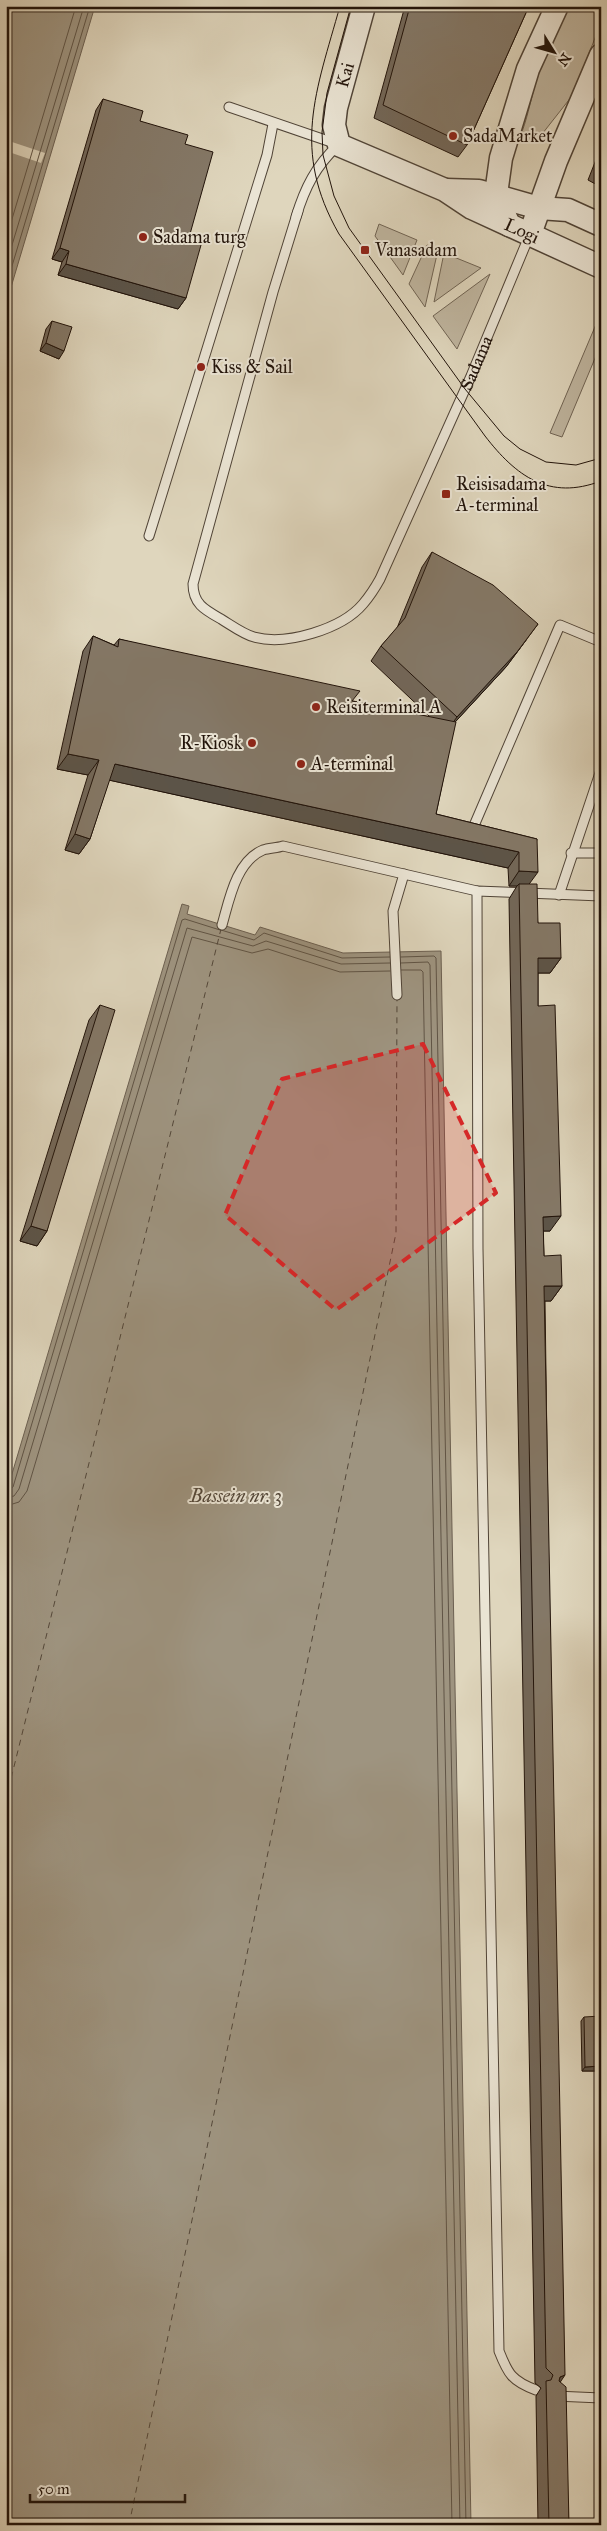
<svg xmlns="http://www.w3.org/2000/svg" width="607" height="2531" font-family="'IM FELL Great Primer',serif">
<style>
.green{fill:#bfb59f;stroke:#706454}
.water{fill:#9e9480;stroke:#6c6051}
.pier{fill:#dfd6bd}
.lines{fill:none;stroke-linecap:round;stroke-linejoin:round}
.shore{stroke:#605445;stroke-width:1}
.ferry{stroke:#534739;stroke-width:1;stroke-dasharray:6 5;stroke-linecap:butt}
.service-casing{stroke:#504437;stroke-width:11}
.tertiary-casing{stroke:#504437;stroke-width:25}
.service{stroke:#eae4d4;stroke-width:9}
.tertiary{stroke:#eae4d4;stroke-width:22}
.tram{stroke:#21130a;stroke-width:1}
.wall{fill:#726759;stroke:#21130a}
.shaded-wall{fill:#5c5448;stroke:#21130a}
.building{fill:#847867;stroke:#21130a}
.marked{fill:#d62828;fill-opacity:0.2;stroke:#d62828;stroke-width:4;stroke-dasharray:10 6;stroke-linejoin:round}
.poi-dot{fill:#8f2418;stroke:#eae4d4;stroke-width:2}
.labels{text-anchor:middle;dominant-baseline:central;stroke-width:4;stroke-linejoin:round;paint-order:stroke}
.street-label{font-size:18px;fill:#21130a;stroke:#eae4d4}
.poi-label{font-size:18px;fill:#21130a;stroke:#eae4d4;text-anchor:start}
.water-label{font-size:19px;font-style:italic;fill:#534739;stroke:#eae4d4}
</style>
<rect width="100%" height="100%" fill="#dfd6bd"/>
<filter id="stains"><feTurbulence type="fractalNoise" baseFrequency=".004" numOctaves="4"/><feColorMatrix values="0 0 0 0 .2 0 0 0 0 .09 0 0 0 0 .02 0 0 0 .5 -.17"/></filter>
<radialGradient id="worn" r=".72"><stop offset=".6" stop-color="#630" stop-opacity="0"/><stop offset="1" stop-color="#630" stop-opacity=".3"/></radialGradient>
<!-- green -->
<g class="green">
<path d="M 568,6 L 601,6 L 601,23 L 572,96 L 535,143 L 520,137 C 527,120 530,103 535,85 C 543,58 557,32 568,6 Z"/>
<polygon points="379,224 417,240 403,275 375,236"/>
<polygon points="427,245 438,250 425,307 409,284"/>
<polygon points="444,253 481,268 434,302"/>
<polygon points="490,274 457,349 433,316"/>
<polygon points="601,319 601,344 562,437 550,433 597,322"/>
</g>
<!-- water -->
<g class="water">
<polygon points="6,6 95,6 6,304"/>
<polygon points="182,904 189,906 187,914 255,935 260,927 343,953 441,951 471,2525 6,2525 6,1494"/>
</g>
<!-- pier -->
<polygon class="pier" points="6,140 45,153 41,163 6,151"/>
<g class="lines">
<!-- shore -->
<g class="shore">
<polyline points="6,239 76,6"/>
<polyline points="6,265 84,6"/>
<polyline points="6,286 90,6"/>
<polyline points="221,930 254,940 264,933 342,958 390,957"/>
<polyline points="401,957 434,956 436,958 466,2525"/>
<polyline points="401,963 428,962 430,965 460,2525"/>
<polyline points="401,970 421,970 423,972 452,2525"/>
<polyline points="6,1492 13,1487 182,920 185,919 220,930"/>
<polyline points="6,1498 14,1496 19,1489 187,928 253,946 266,941 341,964 390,963"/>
<polyline points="6,1506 19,1502 27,1491 192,937 252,953 268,949 340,972 390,971"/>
</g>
<!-- ferry -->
<g class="ferry">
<polyline points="6,1799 221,929"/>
<polyline points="129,2525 396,1233 397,999"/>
</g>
<!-- service casing -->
<g class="service-casing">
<g id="service">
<polyline points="229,107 337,144"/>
<path id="s1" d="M 298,211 L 273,292 L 193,584 C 193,604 205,610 221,619 C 231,625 243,634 254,637 C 286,646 342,629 363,604 C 369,597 375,588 380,579 L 471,376 L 530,234"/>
<path d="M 296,217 C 305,187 316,166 338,145"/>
<polyline points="149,536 267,155 273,124"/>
<polyline points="473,828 560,625 601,642"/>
<polyline points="571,853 601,853"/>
<path d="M 477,891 L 478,1249 L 499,2351 C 508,2374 512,2381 536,2390"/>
<polyline points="559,895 601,770"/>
<path d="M 222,925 C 229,901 236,861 263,850 C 269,848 277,848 283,846 L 477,891 L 601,896"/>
<polyline points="397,995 393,911 404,874"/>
<polyline points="555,2396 601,2398"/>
</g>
</g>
<!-- tertiary casing -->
<g class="tertiary-casing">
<g id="tertiary">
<path id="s2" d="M 364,6 L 336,108 L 334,125 L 339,145 L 445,190 L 472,208 L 601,267"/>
<polyline points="446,190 479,191 539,208 568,210 601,225"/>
<polyline points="509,225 496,194 501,158 528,69 557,6"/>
<polyline points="530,234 556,161 601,55"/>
</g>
</g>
<!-- service -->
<use href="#service" class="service"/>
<!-- tertiary -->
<use href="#tertiary" class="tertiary"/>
<!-- tram -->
<g class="tram">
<path d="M 340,6 C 316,92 291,150 339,234 L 485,436 C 516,476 549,501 601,481"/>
<polyline points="351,6 327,93 322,132 323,155 334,196 349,228 465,389 504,436 520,449 546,462 576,465 601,458"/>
</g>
</g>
<!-- wall -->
<g class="wall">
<polygon points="405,6 529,6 467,145 458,157 374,118"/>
<polygon points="103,99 140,121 185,144 190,234 186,298 178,309 58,275 62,262 52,259 96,110"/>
<polygon points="601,147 601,187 588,180"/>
<polygon points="52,321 59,359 40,351 46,329"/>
<polygon points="432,552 527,639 506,667 455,722 436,814 537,839 529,884 538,923 561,958 550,973 538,973 538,1006 550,1231 543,1231 544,1256 562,1286 551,1301 545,1301 560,2382 569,2525 538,2525 536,2396 541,2388 535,2383 509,899 517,886 509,886 508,868 109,780 90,839 79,854 65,850 88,775 57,769 83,651 93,636 114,645 119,639 353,701 430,717 371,661 381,646 397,628 422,567"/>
<polygon points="100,1005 47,1231 37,1246 20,1241 89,1020"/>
<polygon points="584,2017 601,2071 582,2071 581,2021"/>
</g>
<!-- shaded-wall -->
<g class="shaded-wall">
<polygon points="60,248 69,251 62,262 52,259"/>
<polygon points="66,264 186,298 178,309 58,275"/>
<polygon points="46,343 64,351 59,359 40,351"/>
<polygon points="538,624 506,667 446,732 457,717"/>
<polygon points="68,754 99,760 88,775 57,769"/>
<polygon points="115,764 519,852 508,868 104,779"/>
<polygon points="75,834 90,839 79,854 65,850"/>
<polygon points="519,871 538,872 527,887 519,884 517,886 509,886"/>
<polygon points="538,958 561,958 550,973 527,973"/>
<polygon points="561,1216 550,1231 533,1231 543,1217"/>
<polygon points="31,1226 47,1231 37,1246 20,1241"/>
<polygon points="544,1286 562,1286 551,1301 534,1301"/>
<polygon points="601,2066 601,2071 582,2071 585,2067"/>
<polygon points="565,2375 555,2390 560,2377"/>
</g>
<!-- building -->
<g class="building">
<polygon points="410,6 529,6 467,145 383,105"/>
<polygon points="103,99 143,111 140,121 188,135 185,144 213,152 190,234 203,238 186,298 66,264 69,251 60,248"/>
<polygon points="52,321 72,327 64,351 46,343"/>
<polygon points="432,552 493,585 538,624 517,652 457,717 381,646 405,618"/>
<polygon points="93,636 118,647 119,639 360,691 352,701 456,722 436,814 537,839 538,872 519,871 519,852 115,764 90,839 75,834 99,760 68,754"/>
<polygon points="519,884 537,884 538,923 560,923 561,958 538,958 538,1006 555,1005 561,1216 543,1217 544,1256 561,1255 562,1286 544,1286 565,2375 560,2377 559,2381 566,2387 569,2525 549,2525 546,2381 551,2380 553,2375 546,2368"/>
<polygon points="100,1005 115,1010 47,1231 31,1226"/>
<polygon points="6,1091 9,1092 6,1101"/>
<polygon points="601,2016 601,2066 585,2067 584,2017"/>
</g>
<!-- marked area -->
<path class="marked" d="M 423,1044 L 496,1193 L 336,1310 L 225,1215 L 282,1079 Z"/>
<!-- markers -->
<g class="poi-dot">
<circle cx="453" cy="136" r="5"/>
<circle cx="143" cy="237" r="5"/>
<rect x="360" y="245" width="10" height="10" rx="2.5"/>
<circle cx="201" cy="367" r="5"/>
<rect x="441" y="489" width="10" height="10" rx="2.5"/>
<circle cx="316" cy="707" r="5"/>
<circle cx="252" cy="743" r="5"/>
<circle cx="301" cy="764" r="5"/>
</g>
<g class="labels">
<!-- street labels -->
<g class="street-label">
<text transform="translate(345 75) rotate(-74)">Kai</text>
<text stroke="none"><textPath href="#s2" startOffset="346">Logi</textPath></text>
<text stroke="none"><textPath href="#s1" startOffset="858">Sadama</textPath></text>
</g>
<!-- poi labels -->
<g class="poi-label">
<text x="463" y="136">SadaMarket</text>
<text x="153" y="237">Sadama turg</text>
<text x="375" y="250">Vanasadam</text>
<text x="211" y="367">Kiss &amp; Sail</text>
<text x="456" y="484">Reisisadama<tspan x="456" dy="21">A-terminal</tspan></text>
<text x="326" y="707">Reisiterminal A</text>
<text x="242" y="743" text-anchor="end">R-Kiosk</text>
<text x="311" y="764">A-terminal</text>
</g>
<!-- water labels -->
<g class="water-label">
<text x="236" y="1495">Bassein nr. 3</text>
</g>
</g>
<!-- margin -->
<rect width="607" height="2531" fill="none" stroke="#dfd6bd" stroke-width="25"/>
<rect x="8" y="8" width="592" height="2516" fill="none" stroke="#21130a" stroke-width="2.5"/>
<rect x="12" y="12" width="582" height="2506" fill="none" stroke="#21130a"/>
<!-- north arrow -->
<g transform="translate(554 52) rotate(127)" stroke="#eae4d4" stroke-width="4" paint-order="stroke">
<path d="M0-4L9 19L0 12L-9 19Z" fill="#21130a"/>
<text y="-8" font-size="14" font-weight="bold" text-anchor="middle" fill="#21130a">N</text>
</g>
<!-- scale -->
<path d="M30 2494v8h155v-8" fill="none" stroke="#21130a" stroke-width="2.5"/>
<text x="38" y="2494" font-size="15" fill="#21130a" stroke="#eae4d4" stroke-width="4" paint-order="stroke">50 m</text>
<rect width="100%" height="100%" filter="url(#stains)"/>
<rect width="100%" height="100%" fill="url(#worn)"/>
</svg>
